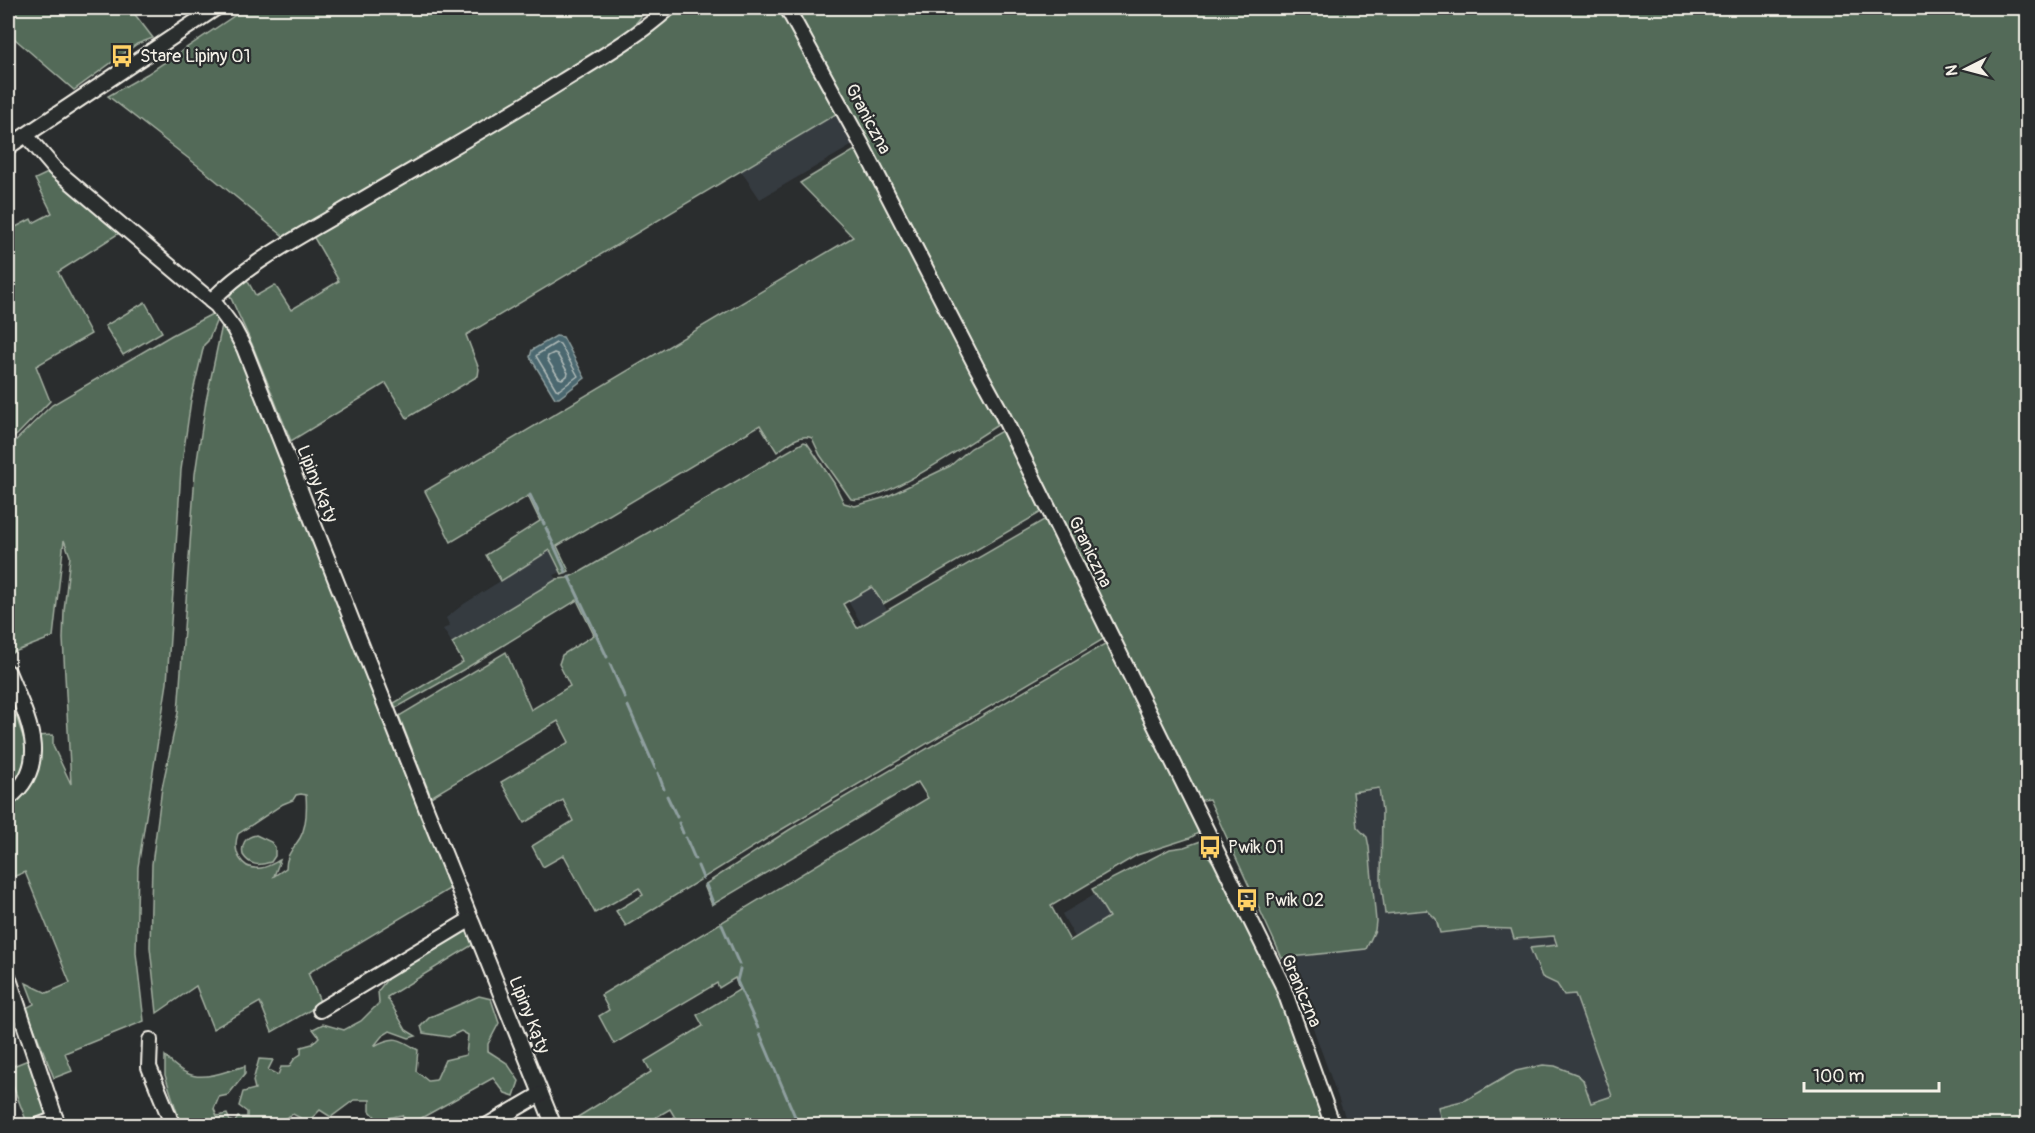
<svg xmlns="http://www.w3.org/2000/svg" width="2035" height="1133" font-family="Pangolin,sans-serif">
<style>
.built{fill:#363b41}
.green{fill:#526b59;stroke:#a3aea0;stroke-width:1.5;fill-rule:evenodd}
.water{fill:#4b686f;stroke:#8f9f9f;stroke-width:1.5}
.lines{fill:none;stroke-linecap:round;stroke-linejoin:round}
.shore{stroke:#b0bab8;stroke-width:1.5}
.stream{stroke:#8f9f9f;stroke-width:3}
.minor-casing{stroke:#f4f1e8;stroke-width:18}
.minor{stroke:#2a2d2e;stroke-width:14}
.labels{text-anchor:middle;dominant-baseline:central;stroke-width:4.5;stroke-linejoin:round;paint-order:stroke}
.poi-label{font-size:18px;fill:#f4f1e8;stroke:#2a2d2e;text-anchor:start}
.street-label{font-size:18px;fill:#f4f1e8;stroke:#2a2d2e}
</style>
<rect width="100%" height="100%" fill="#2a2d2e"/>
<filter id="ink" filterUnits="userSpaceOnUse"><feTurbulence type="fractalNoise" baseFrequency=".0167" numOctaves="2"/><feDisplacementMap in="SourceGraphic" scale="12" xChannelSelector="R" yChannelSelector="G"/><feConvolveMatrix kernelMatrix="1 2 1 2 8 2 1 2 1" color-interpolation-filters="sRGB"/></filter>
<g filter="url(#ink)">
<!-- built -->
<g class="built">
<polygon points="838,113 852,139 851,146 760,199 741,171"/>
<polygon points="551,549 561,572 554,575 557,579 452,643 443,629 450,626 446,618 464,604"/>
<polygon points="873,586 887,610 862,625 848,601"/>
<polygon points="1475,721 1613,1096 1525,1125 1348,1125 1293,972 1282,958 1209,798"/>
<polygon points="1096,894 1110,917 1075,937 1062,914"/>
</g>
<!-- green -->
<g class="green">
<polygon points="8,8 130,8 153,38 137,44 74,90 8,33"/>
<polygon points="246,8 662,8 645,12 631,29 573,69 287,239 197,165 108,96 147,74"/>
<polygon points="682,8 779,8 836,114 466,335 479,369 478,376 407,418 386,383 291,441 252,344 230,296 236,285 246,278 256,296 275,285 291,310 339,281 313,236 645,33 678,12"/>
<polygon points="795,8 2027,8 2027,1125 1442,1125 1438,1107 1466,1100 1516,1071 1543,1065 1555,1066 1578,1075 1583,1080 1591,1103 1612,1096 1575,994 1564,995 1557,984 1542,977 1530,948 1557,945 1554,936 1514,939 1511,929 1481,928 1440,933 1436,919 1427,910 1385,914 1381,882 1382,811 1379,788 1353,792 1357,827 1367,837 1369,847 1376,921 1375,930 1366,949 1282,958 1209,799 1197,801 1071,535 887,175"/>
<path d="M 855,150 L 859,151 L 1001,423 C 971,441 882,505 851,499 L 820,455 L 812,438 C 799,433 787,445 777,452 L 760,425 L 557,546 L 569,571 L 562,574 L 550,550 L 501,581 L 486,555 L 540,521 L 528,496 L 451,542 L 425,491 L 853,237 L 800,183 Z"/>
<polygon points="50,172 121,232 58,272 91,334 36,366 50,401 17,435 8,440 8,231 31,219 33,223 52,213 35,179"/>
<polygon points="145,302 162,332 123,355 105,326"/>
<polygon points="214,313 218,317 208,341 204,345 191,400 181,470 167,683 138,867 136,953 144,1021 65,1053 72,1071 54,1078 26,1008 34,1004 26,983 47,993 70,983 25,872 8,879 8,811 14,807 11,802 22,791 35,736 53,735 53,746 71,784 63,639 64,611 70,556 64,540 53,637 9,654 8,652 8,448 52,405 172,335"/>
<path d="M 222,325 L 228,330 L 236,340 L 451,888 L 308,973 L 321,1004 L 272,1032 L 260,1002 L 213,1029 L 196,986 L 157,1013 L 150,947 L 152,864 L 162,788 L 178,713 L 195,474 L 206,401 ZM 301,794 L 306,795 C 307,809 307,826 300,838 C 293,849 286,855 286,868 L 274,876 L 280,860 C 274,863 268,867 261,868 C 241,871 232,851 238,834 L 283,804 L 293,800 L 296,795 Z"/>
<polygon points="1005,429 1045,510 883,604 872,587 843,604 857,628 1049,517 1107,637 774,834 626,926 616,911 643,895 639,888 595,913 564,855 543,867 532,846 573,821 563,800 524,823 501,782 569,742 558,721 431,797 399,716 506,652 531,710 570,686 559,664 562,655 594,635 577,600 468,667 396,708 394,703 463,662 452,643 557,579 567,578 582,571 804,442 807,443 834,483 844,503 855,506 886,497 950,466 971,448"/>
<polygon points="1108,642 1197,824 1198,833 1190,838 1137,855 1051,906 1070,941 1109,917 1092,889 1170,849 1184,847 1201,841 1209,857 1223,875 1277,984 1327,1125 680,1126 670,1109 643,1125 563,1126 651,1072 645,1061 703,1026 697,1015 739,990 735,978 719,988 717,983 614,1044 599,1016 609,1010 601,995 928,798 918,782 712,905 704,885 789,830"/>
<polygon points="16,716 27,748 25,773 8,793 8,719"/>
<path d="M 256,835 L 271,842 L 275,847 L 275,856 L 271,862 C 259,866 250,866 243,855 C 241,844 245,837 256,835 Z"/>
<path d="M 465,928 L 468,930 L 474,944 L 387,997 L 406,1030 L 416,1036 L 409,1038 L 390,1031 L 382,1036 L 374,1046 C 394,1035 399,1038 418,1050 L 416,1071 L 428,1081 L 436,1080 L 445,1060 L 466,1055 L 468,1035 L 461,1031 L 449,1037 L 423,1033 L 421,1026 L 430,1017 L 479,996 L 491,999 L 499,1023 L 488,1044 L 488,1051 L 507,1063 L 519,1081 L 514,1096 L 505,1093 L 493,1078 L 409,1125 L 402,1115 L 378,1120 L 370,1111 L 370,1100 L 354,1100 L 331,1117 L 320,1110 L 308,1122 L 293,1114 L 272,1125 L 181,1125 L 165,1075 L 165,1056 C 193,1087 209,1076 245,1066 L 245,1074 L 228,1095 L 219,1097 L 214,1109 L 217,1116 L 227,1114 L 230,1121 L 235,1122 L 238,1117 L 247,1117 L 247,1112 L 239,1106 L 243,1092 L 255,1089 L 253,1081 L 259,1059 L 273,1060 L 268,1070 L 278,1075 L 281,1067 L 289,1067 L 295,1058 L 301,1054 L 301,1047 L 312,1044 L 319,1037 L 313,1029 L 323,1024 L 344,1030 L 361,1021 L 379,1003 L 378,991 L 392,973 Z"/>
<polygon points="28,1060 47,1109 46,1116 39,1121 28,1125 8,1073 8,1068"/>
</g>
<!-- water -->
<polygon class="water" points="556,336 563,337 585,378 559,398 555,398 530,357 532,350"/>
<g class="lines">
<!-- shore -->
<g class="shore">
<polygon points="556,343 560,344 578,376 559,390 556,389 536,356 538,354"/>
<polygon points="554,353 557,354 568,373 567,376 562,379 559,378 547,359 548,356"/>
</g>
<!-- stream -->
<g class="stream">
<polyline points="530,495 544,524"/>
<polyline points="546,528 566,572"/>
<polyline points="569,577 607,657"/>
<polyline points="610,664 625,698"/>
<polyline points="628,706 655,768"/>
<polyline points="658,773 664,789"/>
<polyline points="667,796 677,817"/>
<polyline points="679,823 683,833"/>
<polyline points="686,838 695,859"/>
<polyline points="698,866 703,878"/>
<polyline points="706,885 713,903"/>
<polyline points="722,925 739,964"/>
<polyline points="740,969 737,981 758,1028"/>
<polyline points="760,1034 799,1126"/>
</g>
<!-- minor casing -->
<g class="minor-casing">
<g id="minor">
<polyline points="787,8 861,143 977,368 1001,412 1282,984 1333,1126"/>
<polyline points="26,135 55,169 217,306 234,329 244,348 428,813 554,1126"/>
<polyline points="8,147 216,8"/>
<path d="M 211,301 C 247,264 294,240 338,214 C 412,170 488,128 561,82 C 598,59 637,37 669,8"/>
<path d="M 8,672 C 26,716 54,763 8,799"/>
<polyline points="8,976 58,1126"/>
<polyline points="320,1010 471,919"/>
<polyline points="150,1040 149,1067 173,1126"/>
<polyline points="37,1126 56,1119"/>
<polyline points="486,1126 541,1094"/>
</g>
</g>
<!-- minor -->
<use href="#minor" class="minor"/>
</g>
</g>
<!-- icons -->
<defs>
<g id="bus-bare" transform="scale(1.8)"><path d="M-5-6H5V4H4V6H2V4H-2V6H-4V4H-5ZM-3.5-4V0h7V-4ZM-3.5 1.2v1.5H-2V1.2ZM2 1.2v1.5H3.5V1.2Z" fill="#ffd166" stroke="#2a2d2e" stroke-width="2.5" paint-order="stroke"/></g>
</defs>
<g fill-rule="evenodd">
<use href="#bus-bare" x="122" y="56"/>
<use href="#bus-bare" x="1210" y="847"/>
<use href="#bus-bare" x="1247" y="900"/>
</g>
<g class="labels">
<!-- poi labels -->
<g class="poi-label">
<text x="140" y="56">Stare Lipiny 01</text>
<text x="1228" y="847">Pwik 01</text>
<text x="1265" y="900">Pwik 02</text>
</g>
<!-- street labels -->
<g class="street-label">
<text transform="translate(868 119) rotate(62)">Graniczna</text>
<text transform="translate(317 484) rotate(68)">Lipiny Kąty</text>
<text transform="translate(1090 552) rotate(64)">Graniczna</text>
<text transform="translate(1301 991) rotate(67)">Graniczna</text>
<text transform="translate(529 1015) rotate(68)">Lipiny Kąty</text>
</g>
</g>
<!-- margin -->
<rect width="2035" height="1133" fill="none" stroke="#2a2d2e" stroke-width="30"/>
<rect x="15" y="15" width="2005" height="1103" fill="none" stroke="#f4f1e8" stroke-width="2" filter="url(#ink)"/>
<!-- north arrow -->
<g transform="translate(1966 69) rotate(264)" stroke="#2a2d2e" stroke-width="4.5" paint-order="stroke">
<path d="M0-4.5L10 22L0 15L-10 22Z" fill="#f4f1e8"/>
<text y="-9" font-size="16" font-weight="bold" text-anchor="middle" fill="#f4f1e8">N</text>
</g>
<!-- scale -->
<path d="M1804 1082v9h135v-9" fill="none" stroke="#f4f1e8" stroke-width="3"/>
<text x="1813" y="1082" font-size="18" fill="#f4f1e8" stroke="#2a2d2e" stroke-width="4.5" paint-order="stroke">100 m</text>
</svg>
